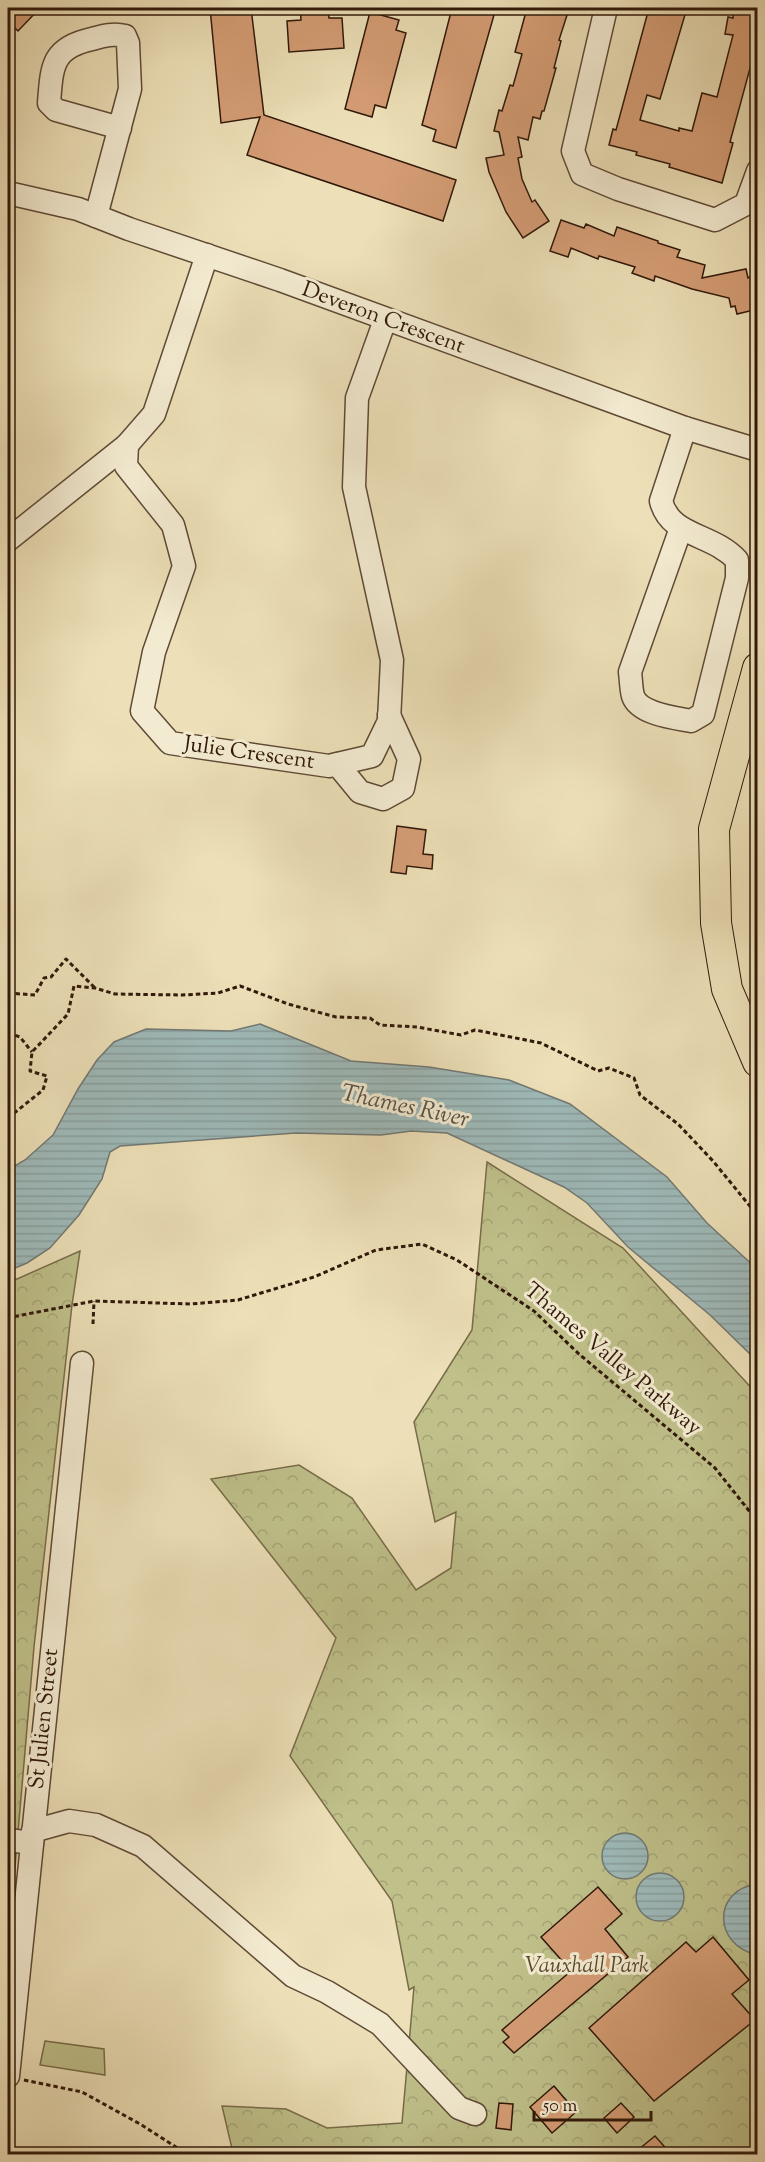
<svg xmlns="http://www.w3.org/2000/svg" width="765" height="2162" font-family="'Sorts Mill Goudy',serif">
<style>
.green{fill:#bfc08a;stroke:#786c4a;stroke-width:1.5}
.forest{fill:url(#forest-crowns);stroke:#786c4a;stroke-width:1.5}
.water{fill:url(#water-rules);stroke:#727974;stroke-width:1.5}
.building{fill:#d59d75;stroke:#30180a;stroke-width:1.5}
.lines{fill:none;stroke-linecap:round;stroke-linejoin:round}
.minor-casing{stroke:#5f4a36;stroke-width:25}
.major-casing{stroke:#30180a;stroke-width:32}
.path{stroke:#30180a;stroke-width:3;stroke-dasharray:4.5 3;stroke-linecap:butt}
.minor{stroke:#f3ebd1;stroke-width:22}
.major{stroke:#ede0b8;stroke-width:30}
.labels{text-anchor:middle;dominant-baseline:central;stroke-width:6;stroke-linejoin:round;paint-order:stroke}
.street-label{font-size:22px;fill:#30180a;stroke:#f3ebd1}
.park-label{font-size:22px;font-style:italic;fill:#5b4a30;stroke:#f3ebd1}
.water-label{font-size:24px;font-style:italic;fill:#565148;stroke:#f3ebd1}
</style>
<defs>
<pattern id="forest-crowns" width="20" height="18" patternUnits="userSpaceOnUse" patternTransform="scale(1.5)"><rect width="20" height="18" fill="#bfc08a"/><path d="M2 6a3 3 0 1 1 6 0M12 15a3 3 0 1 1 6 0" fill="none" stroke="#a4a476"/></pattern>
<pattern id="water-rules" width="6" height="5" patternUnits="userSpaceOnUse" patternTransform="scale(1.5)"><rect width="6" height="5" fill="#9ebaba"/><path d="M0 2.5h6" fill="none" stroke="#889f9f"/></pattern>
</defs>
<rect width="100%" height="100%" fill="#ede0b8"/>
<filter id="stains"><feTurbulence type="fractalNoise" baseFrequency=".00333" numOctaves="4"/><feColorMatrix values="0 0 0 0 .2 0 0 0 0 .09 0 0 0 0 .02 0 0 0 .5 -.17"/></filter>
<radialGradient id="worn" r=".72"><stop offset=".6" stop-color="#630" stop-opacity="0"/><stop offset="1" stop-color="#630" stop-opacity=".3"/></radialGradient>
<!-- green -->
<polygon class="green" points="45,2041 104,2049 105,2075 40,2065"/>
<!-- forest -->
<g class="forest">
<polygon points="487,1162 623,1248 757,1394 757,2154 285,2154 277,2148 233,2153 222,2106 286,2109 327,2128 402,2123 414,1987 409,1990 392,1901 290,1756 336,1638 211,1479 299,1465 352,1498 416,1590 451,1568 456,1512 435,1522 414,1422 472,1330"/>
<polygon points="80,1251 72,1305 34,1647 8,1948 8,1283"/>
</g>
<!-- water -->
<g class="water">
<polygon points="260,1024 351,1061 429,1067 509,1080 570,1104 667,1177 707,1223 757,1269 757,1364 752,1356 710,1315 628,1247 587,1203 564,1187 447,1133 411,1131 381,1135 296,1133 120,1146 110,1152 102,1179 79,1215 50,1248 27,1263 8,1271 8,1170 25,1160 53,1135 78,1089 97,1060 114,1042 146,1029 231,1031"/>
<circle cx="625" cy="1856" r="23"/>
<circle cx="660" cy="1897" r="24"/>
<path d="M 757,1884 L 758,1884 L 757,1955 C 713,1945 712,1890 757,1884 Z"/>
</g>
<!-- building -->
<g class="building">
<polygon points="8,8 40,8 18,31 8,21"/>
<polygon points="210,8 251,8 264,115 456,180 443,221 247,155 260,117 221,123"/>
<polygon points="300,8 328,8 329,18 342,18 344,48 289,52 287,21 301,20"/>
<polygon points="452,8 496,8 456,148 433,141 436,130 422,125"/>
<polygon points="527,8 553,8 568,12 559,40 561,41 554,68 556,68 544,111 542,111 540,119 533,117 528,140 518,137 522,157 518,158 522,179 532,202 535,200 549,221 523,238 506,212 489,172 486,158 504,155 499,132 494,131 499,110 502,111 510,85 513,86 522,54 515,52"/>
<polygon points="649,8 687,8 660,99 647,95 640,120 679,131 679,128 692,131 702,93 717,97 733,35 725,34 728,17 733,18 733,8 756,8 758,39 730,142 733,143 722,183 669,167 670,164 636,155 637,152 609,145 613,129 616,130"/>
<polygon points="370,12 399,20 396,30 406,33 386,108 375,105 372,117 345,109"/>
<polygon points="561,220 584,228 586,224 614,236 617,227 658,241 658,243 680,250 677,257 705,265 702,278 746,269 748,278 758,273 758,309 737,314 735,306 731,307 729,298 692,289 655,276 654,281 632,273 635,267 599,256 598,259 571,248 568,257 550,251"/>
<polygon points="397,826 426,830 423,854 433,855 432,869 407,866 406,874 391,872"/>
<polygon points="598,1887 622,1914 605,1929 628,1957 514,2053 503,2042 509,2037 502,2030 571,1971 541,1937"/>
<polygon points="713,1937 749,1980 732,1994 755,2020 654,2101 589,2028 686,1942 696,1952"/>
<polygon points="554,2086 576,2112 552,2133 530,2107"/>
<polygon points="499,2103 513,2104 511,2130 496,2128"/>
<polygon points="621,2103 634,2117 617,2133 604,2118"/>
<polygon points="655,2136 671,2154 633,2154"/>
</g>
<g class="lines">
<!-- minor casing -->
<g class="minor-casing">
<g id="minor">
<polyline points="606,8 573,151 582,174 618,189 715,220 746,204 758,171"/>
<polyline points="8,193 78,209 129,229 280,280 685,428 758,450"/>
<path d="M 96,216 L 130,89 L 128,43 L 125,36 C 113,33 103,36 92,39 C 51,48 52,67 49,103 L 56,110 L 120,128"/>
<polyline points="127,445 126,466 173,525 184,566 154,652 142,711 170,743 329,766 372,756 389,721 392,660 354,487 357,398 385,320"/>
<path d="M 681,528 L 630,672 C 631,679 631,689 633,696 C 639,714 675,718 691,721 L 703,714 L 737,578 L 737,560 C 712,533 670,537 661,501 L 685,428"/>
<polyline points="8,540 127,445 154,414 207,255"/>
<polyline points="337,764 360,792 383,799 403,788 409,759 389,715"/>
<polyline points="33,1831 69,1821 96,1825 143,1846 293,1976 327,1992 380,2024 459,2108 475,2114"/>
<polyline points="8,1840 32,1843"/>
<polyline points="8,2076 82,1363"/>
</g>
</g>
<!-- major casing -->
<g class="major-casing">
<polyline id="major" points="758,668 714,829 716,923 727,989 758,1062"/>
</g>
<!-- path -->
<g class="path">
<polyline points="8,993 35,995 44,978 51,977 66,959 95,988"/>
<polyline points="8,1033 20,1037 32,1052"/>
<polyline points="8,1118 43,1090 47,1076 30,1071 32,1052 68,1014 74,986 95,988 115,994 182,995 218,993 240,986 288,1004 336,1017 370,1018 380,1025 417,1027 461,1035 475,1030 541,1043 598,1071 609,1068 634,1078 640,1095 678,1124 713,1161 758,1216"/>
<polyline points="8,1320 12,1317 94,1301 190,1304 238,1300 314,1277 376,1250 422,1244 457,1260 534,1311 579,1354 715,1468 758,1522"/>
<polyline points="93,1324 94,1301"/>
<polyline points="24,2080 82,2092 140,2124 187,2154"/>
</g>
<!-- minor -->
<use href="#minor" class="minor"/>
<!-- major -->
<use href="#major" class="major"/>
</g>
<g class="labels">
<!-- street labels -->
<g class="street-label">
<text transform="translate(383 319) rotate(20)">Deveron Crescent</text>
<text transform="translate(249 754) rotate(8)">Julie Crescent</text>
<text transform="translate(612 1360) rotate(40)">Thames Valley Parkway</text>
<text transform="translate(45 1719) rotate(-84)">St Julien Street</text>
</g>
<!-- park labels -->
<g class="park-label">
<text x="587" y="1967">Vauxhall Park</text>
</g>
<!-- water labels -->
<g class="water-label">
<text transform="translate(405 1107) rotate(12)">Thames River</text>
</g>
</g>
<!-- margin -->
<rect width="765" height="2162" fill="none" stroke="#ede0b8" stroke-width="30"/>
<rect x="9" y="9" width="747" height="2144" fill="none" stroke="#30180a" stroke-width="3"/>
<rect x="15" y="15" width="735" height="2132" fill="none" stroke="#30180a" stroke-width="1.5"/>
<!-- scale -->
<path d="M534 2111v9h117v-9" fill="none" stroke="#30180a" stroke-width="3"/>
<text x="543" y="2111" font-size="18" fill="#30180a" stroke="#f3ebd1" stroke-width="4.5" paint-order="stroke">50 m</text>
<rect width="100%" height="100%" filter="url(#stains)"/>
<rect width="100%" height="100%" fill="url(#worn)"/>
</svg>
